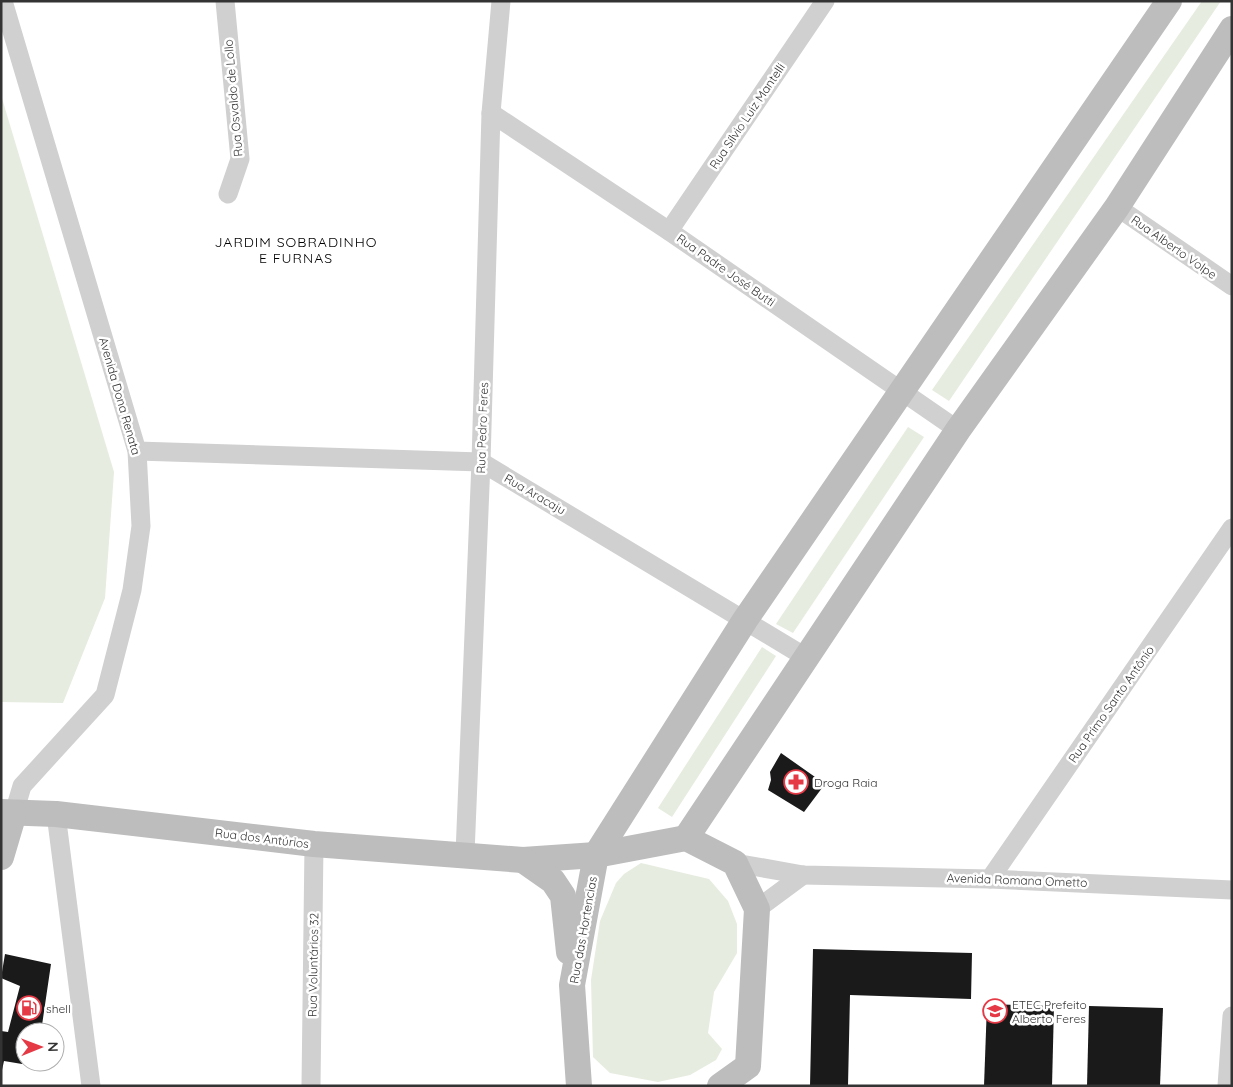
<svg xmlns="http://www.w3.org/2000/svg" width="1233" height="1087" font-family="Quicksand,sans-serif">
<style>
.green{fill:#e6ecdf}
.building{fill:#1a1a1a}
.lines{fill:none;stroke-linecap:round;stroke-linejoin:round}
.street{stroke:#d0d0d0;stroke-width:19}
.secondary{stroke:#bdbdbd;stroke-width:26}
.labels{text-anchor:middle;dominant-baseline:central;stroke-width:5;stroke-linejoin:round;paint-order:stroke}
.street-label{font-size:12px;fill:#333;stroke:#fff}
.poi-label{font-size:12px;fill:#333;stroke:#fff;text-anchor:start}
.neighbourhood-label{font-size:14px;letter-spacing:1px;fill:#000;stroke:#fff}
</style>
<rect width="100%" height="100%" fill="#fff"/>
<!-- green -->
<g class="green">
<polygon points="1202,1 1221,1 949,401 932,390"/>
<polygon points="1,95 114,472 105,598 63,703 1,702"/>
<polygon points="908,427 924,437 793,633 776,624"/>
<polygon points="762,647 776,656 672,817 658,808"/>
<polygon points="641,863 709,879 728,901 737,924 737,953 714,992 708,1033 722,1049 716,1060 690,1075 658,1082 610,1073 593,1057 591,980 600,921 616,883 624,874"/>
</g>
<!-- building -->
<g class="building">
<polygon points="781,753 825,784 804,812 768,790 771,780 770,772"/>
<polygon points="813,949 972,953 971,999 850,995 848,1086 810,1086"/>
<polygon points="5,954 51,964 41,1032 25,1032 25,1059 22,1064 4,1061 2,1070 1,1031 8,1032 20,986 1,978"/>
<polygon points="987,1004 1054,1006 1052,1086 984,1086"/>
<polygon points="1089,1006 1163,1008 1160,1086 1087,1086"/>
</g>
<g class="lines">
<!-- street -->
<g class="street">
<polyline points="3,1 137,451 141,526 132,590 105,695 22,786 14,813"/>
<polyline points="225,1 240,159 228,194"/>
<polyline points="491,113 669,231 958,430"/>
<polyline points="1117,207 1232,286"/>
<polyline points="669,231 825,1"/>
<polyline points="137,451 481,462 807,658"/>
<polyline points="56,814 91,1086"/>
<polyline points="465,854 481,462 491,113 501,1"/>
<polyline points="735,863 803,875 990,879 1232,890"/>
<polyline points="990,879 1232,528"/>
<polyline points="757,909 803,875"/>
<polyline points="311,1086 314,844"/>
<polyline points="1227,1086 1232,1016"/>
</g>
<!-- secondary -->
<g class="secondary">
<polyline points="1,812 56,814 314,844 523,860 596,855 686,838 735,863 757,909 748,1066 720,1086"/>
<polyline points="686,838 958,430 1117,207 1232,29"/>
<polyline points="1,857 14,813"/>
<polyline points="523,860 553,881 563,896 569,952"/>
<polyline points="579,1086 572,985 596,855 745,620 1169,1"/>
</g>
</g>
<!-- icons -->
<defs>
<g id="pharmacy-ring" transform="scale(1.25)"><circle r="9.5" fill="#fff" stroke="#e63946" stroke-width="1.5"/><path d="M-2-6h4v4h4v4h-4v4h-4v-4h-4v-4h4Z" fill="#e63946"/></g>
<g id="fuel-ring" transform="scale(1.25)"><circle r="9.5" fill="#fff" stroke="#e63946" stroke-width="1.5"/><path d="M-5.5-6h7V0h2V4h1.3V-2.5L3-4.5l.8-.8L6-3V5H2.5V1h-1V6h-7ZM-4.2-4.7v3.2H.2V-4.7Z" fill="#e63946"/></g>
<g id="university-ring" transform="scale(1.25)"><circle r="9.5" fill="#fff" stroke="#e63946" stroke-width="1.5"/><path d="M0-5L7-2L0 1L-7-2ZM-4 1L0 2.5L4 1V4Q0 6-4 4Z" fill="#e63946"/></g>
</defs>
<g fill-rule="evenodd">
<use href="#pharmacy-ring" x="796" y="782"/>
<use href="#fuel-ring" x="29" y="1008"/>
<use href="#university-ring" x="995" y="1011"/>
</g>
<g class="labels">
<!-- street labels -->
<g class="street-label">
<text transform="translate(233 98) rotate(-95)">Rua Osvaldo de Lollo</text>
<text transform="translate(747 116) rotate(-56)">Rua Sílvio Luiz Mantelli</text>
<text transform="translate(1174 247) rotate(35)">Rua Alberto Volpe</text>
<text transform="translate(726 270) rotate(35)">Rua Padre José Butti</text>
<text transform="translate(120 396) rotate(74)">Avenida Dona Renata</text>
<text transform="translate(482 428) rotate(-88)">Rua Pedro Feres</text>
<text transform="translate(535 494) rotate(30)">Rua Aracaju</text>
<text transform="translate(1111 704) rotate(-55)">Rua Primo Santo Antônio</text>
<text transform="translate(262 838) rotate(7)">Rua dos Antúrios</text>
<text transform="translate(1017 880) rotate(2)">Avenida Romana Ometto</text>
<text transform="translate(583 930) rotate(-80)">Rua das Hortencias</text>
<text transform="translate(313 965) rotate(-89)">Rua Voluntários 32</text>
</g>
<!-- poi labels -->
<g class="poi-label">
<text x="814" y="782">Droga Raia</text>
<text x="1012" y="1004">ETEC Prefeito<tspan x="1012" dy="14">Alberto Feres</tspan></text>
<text x="46" y="1008">shell</text>
</g>
<!-- neighbourhood labels -->
<g class="neighbourhood-label">
<text x="296" y="242">JARDIM SOBRADINHO<tspan x="296" dy="16">E FURNAS</tspan></text>
</g>
</g>
<!-- border -->
<rect width="1233" height="1087" fill="none" stroke="#333333" stroke-width="5"/>
<!-- north arrow -->
<g transform="translate(40 1047) rotate(89)"><circle r="24" fill="#ffffff" stroke="#adadad"/>
<path d="M0-4L9 19L0 12L-9 19Z" fill="#e63946"/>
<text y="-8" font-size="14" font-weight="bold" text-anchor="middle" fill="#333333">N</text>
</g>
</svg>
